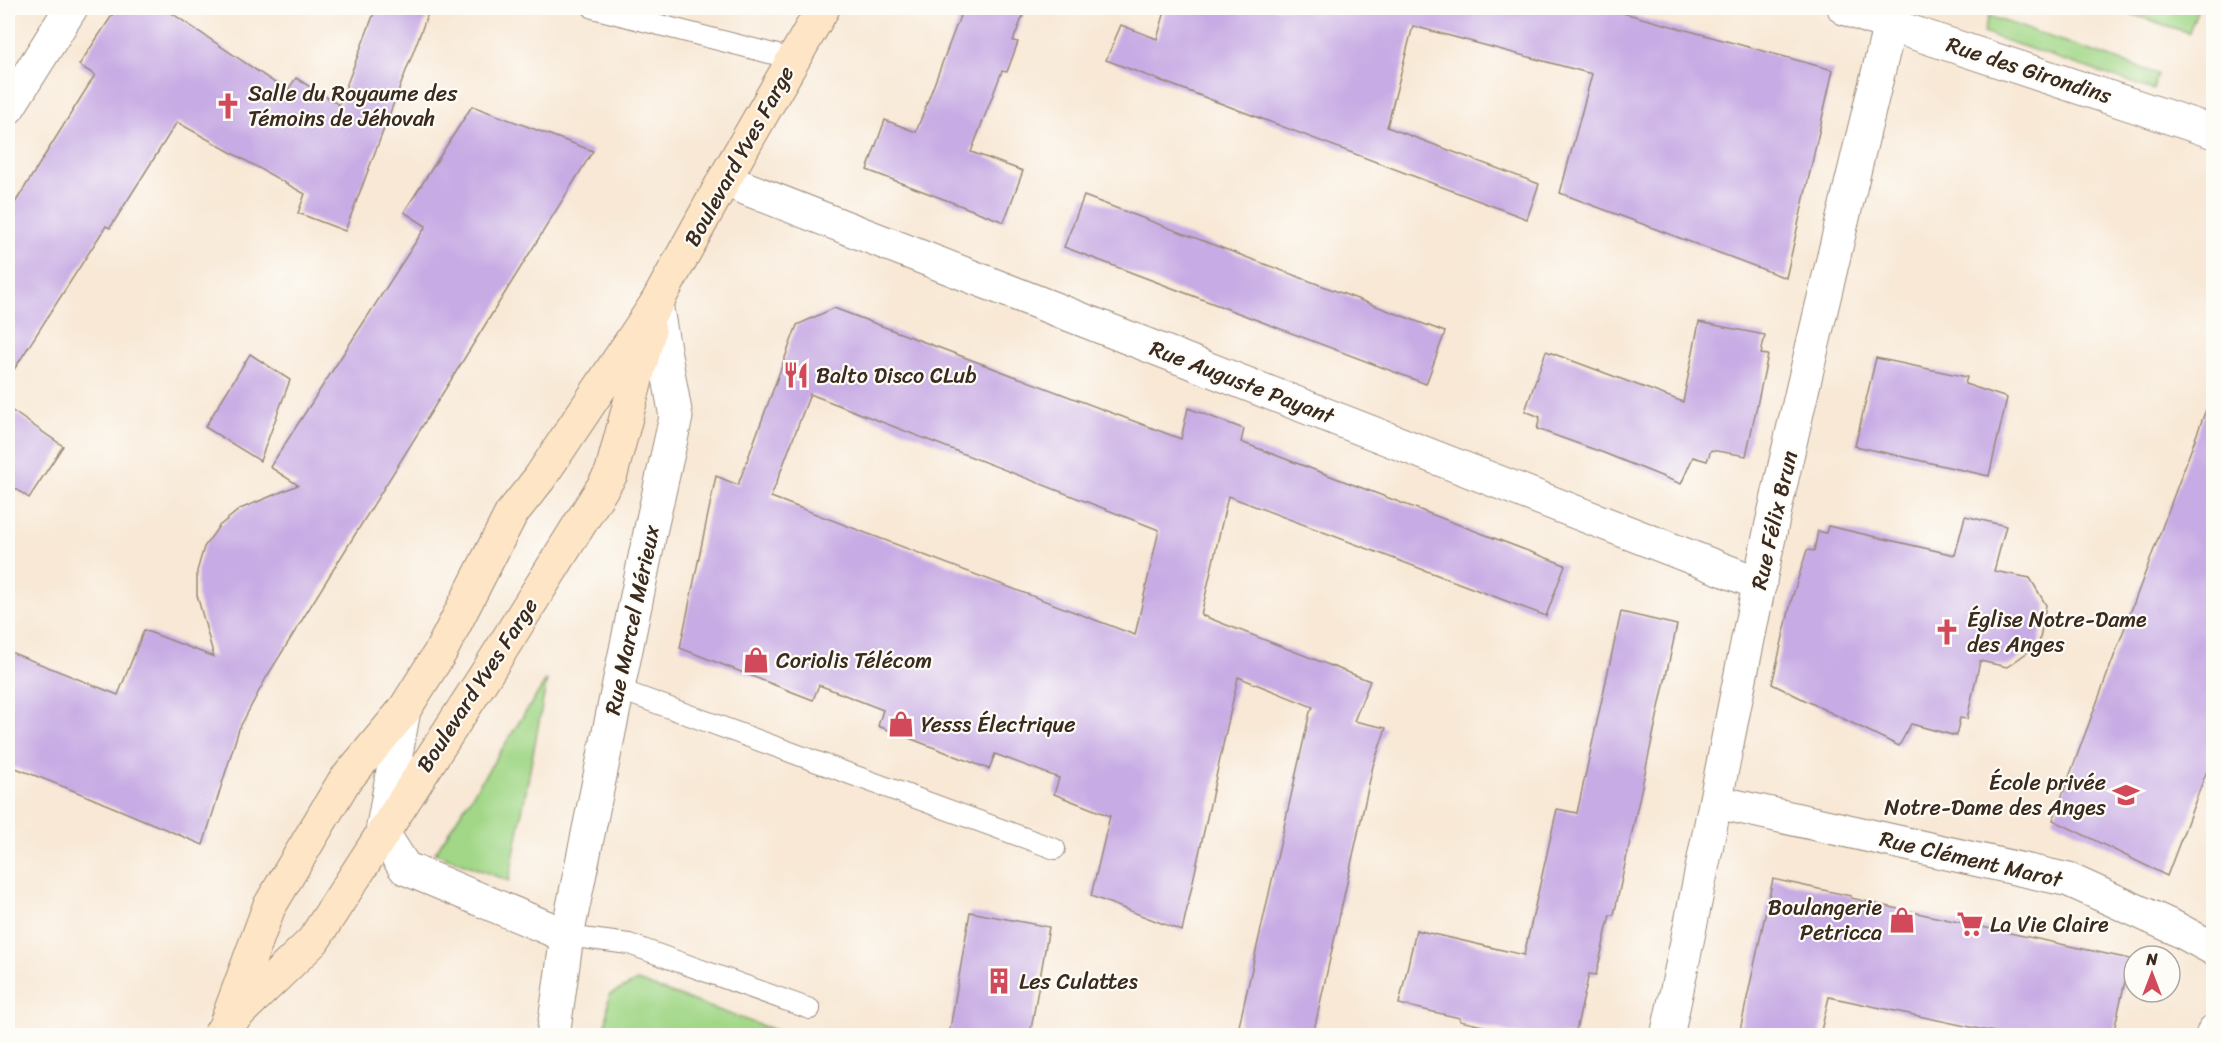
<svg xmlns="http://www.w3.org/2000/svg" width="2221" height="1043" font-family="Sriracha,sans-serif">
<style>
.green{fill:#a1d787;stroke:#6e8052;stroke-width:1.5}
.building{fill:#c7abe4;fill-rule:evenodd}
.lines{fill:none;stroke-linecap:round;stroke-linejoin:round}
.lane-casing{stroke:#9a897a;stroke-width:22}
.street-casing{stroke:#9a897a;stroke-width:35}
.secondary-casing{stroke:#9a897a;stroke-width:35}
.lane{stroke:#fff;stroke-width:20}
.street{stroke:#fff;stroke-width:33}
.secondary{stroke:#fde5c5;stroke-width:33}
.labels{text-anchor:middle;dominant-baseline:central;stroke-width:4.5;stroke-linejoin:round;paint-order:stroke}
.street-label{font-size:22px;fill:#3b2a1e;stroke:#fdfcf7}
.poi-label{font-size:22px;fill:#3b2a1e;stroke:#fdfcf7;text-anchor:start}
</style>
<rect width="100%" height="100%" fill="#fdfcf7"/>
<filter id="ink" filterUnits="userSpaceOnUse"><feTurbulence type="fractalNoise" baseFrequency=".0167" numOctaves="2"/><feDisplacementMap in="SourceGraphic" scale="12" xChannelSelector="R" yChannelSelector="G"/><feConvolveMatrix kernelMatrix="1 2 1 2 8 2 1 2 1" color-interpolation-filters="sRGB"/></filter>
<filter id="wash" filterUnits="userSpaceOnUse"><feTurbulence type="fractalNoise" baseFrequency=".008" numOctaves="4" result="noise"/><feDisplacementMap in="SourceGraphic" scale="24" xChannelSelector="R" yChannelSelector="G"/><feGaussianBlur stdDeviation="1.35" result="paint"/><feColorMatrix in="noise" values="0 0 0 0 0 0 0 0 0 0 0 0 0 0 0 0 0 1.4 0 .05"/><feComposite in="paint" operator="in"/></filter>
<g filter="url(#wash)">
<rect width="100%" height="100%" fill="#f8e8d5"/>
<!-- green -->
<g class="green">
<polygon points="2113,8 2198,8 2189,33"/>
<polygon points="1989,16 2158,74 2153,90 1983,33"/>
<polygon points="547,679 509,881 435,853"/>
<polygon points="637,981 788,1035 605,1035 609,995"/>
</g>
<g id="blocks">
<!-- building -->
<g class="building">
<polygon points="117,8 164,8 287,91 296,78 339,105 376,8 430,8 345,231 298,213 305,194 177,122 110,228 106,226 8,379 8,214 95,75 79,65"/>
<polygon points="963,8 1026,8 1013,41 1018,42 1007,72 1002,71 971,152 1023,171 1004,222 867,170 885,120 916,132"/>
<polygon points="1166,8 1605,8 1833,70 1786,278 1560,193 1592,74 1413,26 1387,127 1539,184 1527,219 1106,60 1121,25 1157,39"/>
<polygon points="472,106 593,151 266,678 239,729 203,845 77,792 8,765 8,651 118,695 144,630 214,657 197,595 197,571 204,547 219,526 240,509 298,485 270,467 426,226 404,212"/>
<polygon points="1084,196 1445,332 1426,384 1064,247"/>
<path d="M 834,308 L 1181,439 L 1188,408 L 1244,429 L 1241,442 L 1565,565 L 1546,616 L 1228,496 L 1201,615 L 1370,681 L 1354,721 L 1386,728 L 1373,766 L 1313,1035 L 1237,1035 L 1310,712 L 1313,707 L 1238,677 L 1182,931 L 1091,896 L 1110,816 L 1054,794 L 1059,778 L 995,754 L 989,769 L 878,726 L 883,710 L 819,685 L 813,700 L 680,648 L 716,476 L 738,485 L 797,325 ZM 810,394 L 1159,530 L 1135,635 L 771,497 Z"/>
<polygon points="1699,322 1765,335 1761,354 1768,355 1746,456 1711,450 1707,461 1693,457 1681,484 1604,453 1537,429 1540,417 1525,411 1546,351 1683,402"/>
<polygon points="250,354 290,380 260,461 205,427"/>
<polygon points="1876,358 1967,377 1965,384 2007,398 1989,476 1855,446"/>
<polygon points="2210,399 2214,399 2214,752 2167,876 2053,820"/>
<polygon points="8,408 63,446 29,498 8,483"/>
<polygon points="1965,516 2006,526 1994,571 2030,578 2046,605 2039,644 2007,667 1980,661 1967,719 1960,718 1956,736 1911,724 1899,746 1772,684 1792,598 1807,550 1814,551 1818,531 1826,533 1828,526 1955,555"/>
<polygon points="1621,612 1677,625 1614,915 1610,915 1596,975 1589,974 1575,1035 1524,1035 1460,1021 1460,1018 1399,1004 1416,930 1524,955 1557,809 1577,813"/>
<polygon points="1773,879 1851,896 1851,898 1903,910 2130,959 2113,1035 2008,1035 1829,997 1820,1035 1739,1035"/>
<polygon points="970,912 1049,927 1030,1035 949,1035"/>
</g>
</g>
</g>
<g filter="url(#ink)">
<use href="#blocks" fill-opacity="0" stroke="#9a897a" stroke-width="1.5"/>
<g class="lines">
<!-- lane casing -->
<g class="lane-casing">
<g id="lane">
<polyline points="593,8 793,59"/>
<polyline points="618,689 1055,849"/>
<polyline points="567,936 629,944 810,1009"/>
</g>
</g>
<!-- street casing -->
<g class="street-casing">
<g id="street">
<polyline points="1844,8 1890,25 2214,132"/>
<polyline points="8,108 71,8"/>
<polyline points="724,180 1760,584"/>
<polyline points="404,710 382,832 405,868 567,936"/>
<polyline points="1717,802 2069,880 2175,928 2214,949"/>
<polyline points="553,1036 567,936 651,528 676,417 656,304"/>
<path d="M 1667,1036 C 1704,867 1735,697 1771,528 C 1809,354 1852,180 1894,8"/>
<polyline points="2212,1036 2214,1031"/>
</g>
</g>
<!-- secondary casing -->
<g class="secondary-casing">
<g id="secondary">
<polyline points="231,1020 313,941 486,674 611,474 649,331"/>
<polyline points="219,1036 225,1026 269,907 343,783 404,710 441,651 511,514 539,479 656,304 724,180 823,8"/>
</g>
</g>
<!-- lane -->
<use href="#lane" class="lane"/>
<!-- street -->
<use href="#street" class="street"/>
<!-- secondary -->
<use href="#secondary" class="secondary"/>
</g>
</g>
<!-- icons -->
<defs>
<g id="church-bare" transform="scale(2.07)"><path d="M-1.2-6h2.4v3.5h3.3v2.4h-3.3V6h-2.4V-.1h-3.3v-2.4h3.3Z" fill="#d1495b" stroke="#fdfcf7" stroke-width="2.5" paint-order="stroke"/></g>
<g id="restaurant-bare" transform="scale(2.07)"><path d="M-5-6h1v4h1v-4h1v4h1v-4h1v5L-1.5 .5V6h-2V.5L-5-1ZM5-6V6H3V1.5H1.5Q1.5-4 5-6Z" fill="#d1495b" stroke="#fdfcf7" stroke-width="2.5" paint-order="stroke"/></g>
<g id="shop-bare" transform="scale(2.07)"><path d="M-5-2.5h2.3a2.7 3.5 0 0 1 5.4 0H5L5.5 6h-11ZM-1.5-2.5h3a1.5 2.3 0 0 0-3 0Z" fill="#d1495b" stroke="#fdfcf7" stroke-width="2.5" paint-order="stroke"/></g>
<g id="school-bare" transform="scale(2.07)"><path d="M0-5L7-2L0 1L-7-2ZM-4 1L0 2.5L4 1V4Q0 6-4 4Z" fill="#d1495b" stroke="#fdfcf7" stroke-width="2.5" paint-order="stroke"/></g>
<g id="supermarket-bare" transform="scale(2.07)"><path d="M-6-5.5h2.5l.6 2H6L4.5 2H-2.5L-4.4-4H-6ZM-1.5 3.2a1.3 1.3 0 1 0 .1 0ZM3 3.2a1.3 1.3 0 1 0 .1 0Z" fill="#d1495b" stroke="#fdfcf7" stroke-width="2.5" paint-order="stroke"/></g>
<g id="building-bare" transform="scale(2.07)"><path d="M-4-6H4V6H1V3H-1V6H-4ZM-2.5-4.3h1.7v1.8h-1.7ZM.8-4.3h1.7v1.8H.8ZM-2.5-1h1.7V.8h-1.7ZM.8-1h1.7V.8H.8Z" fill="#d1495b" stroke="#fdfcf7" stroke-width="2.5" paint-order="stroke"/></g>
</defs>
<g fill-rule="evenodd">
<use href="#church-bare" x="228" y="106"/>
<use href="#restaurant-bare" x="796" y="375"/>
<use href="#church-bare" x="1947" y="632"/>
<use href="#shop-bare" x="756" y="660"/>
<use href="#shop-bare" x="901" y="724"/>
<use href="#school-bare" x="2126" y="795"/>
<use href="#shop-bare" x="1902" y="920"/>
<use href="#supermarket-bare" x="1970" y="924"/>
<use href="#building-bare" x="999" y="981"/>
</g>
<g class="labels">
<!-- street labels -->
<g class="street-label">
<text transform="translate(2029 70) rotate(18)">Rue des Girondins</text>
<text transform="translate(739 156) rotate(-61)">Boulevard Yves Farge</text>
<text transform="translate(1242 382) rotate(21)">Rue Auguste Payant</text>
<text transform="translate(1774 520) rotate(-77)">Rue Félix Brun</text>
<text transform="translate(632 620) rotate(-78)">Rue Marcel Mérieux</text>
<text transform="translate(477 685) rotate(-57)">Boulevard Yves Farge</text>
<text transform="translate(1971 859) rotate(13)">Rue Clément Marot</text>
</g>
<!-- poi labels -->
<g class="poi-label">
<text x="248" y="93">Salle du Royaume des<tspan x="248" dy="25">Témoins de Jéhovah</tspan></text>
<text x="816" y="375">Balto Disco CLub</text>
<text x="1967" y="619">Église Notre-Dame<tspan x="1967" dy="25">des Anges</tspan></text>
<text x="776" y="660">Coriolis Télécom</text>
<text x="921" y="724">Yesss Électrique</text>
<text x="2106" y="782" text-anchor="end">École privée<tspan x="2106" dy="25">Notre-Dame des Anges</tspan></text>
<text x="1882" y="907" text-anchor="end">Boulangerie<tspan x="1882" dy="25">Petricca</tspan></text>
<text x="1990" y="924">La Vie Claire</text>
<text x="1019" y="981">Les Culattes</text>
</g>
</g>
<!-- margin -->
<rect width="2221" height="1043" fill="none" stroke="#fdfcf7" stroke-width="30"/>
<!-- north arrow -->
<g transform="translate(2152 974)"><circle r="28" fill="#fdfcf7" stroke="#afa8a0" stroke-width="1.5"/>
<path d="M0-4.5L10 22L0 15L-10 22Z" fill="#d1495b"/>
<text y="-9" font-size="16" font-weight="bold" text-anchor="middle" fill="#3b2a1e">N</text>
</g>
</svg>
